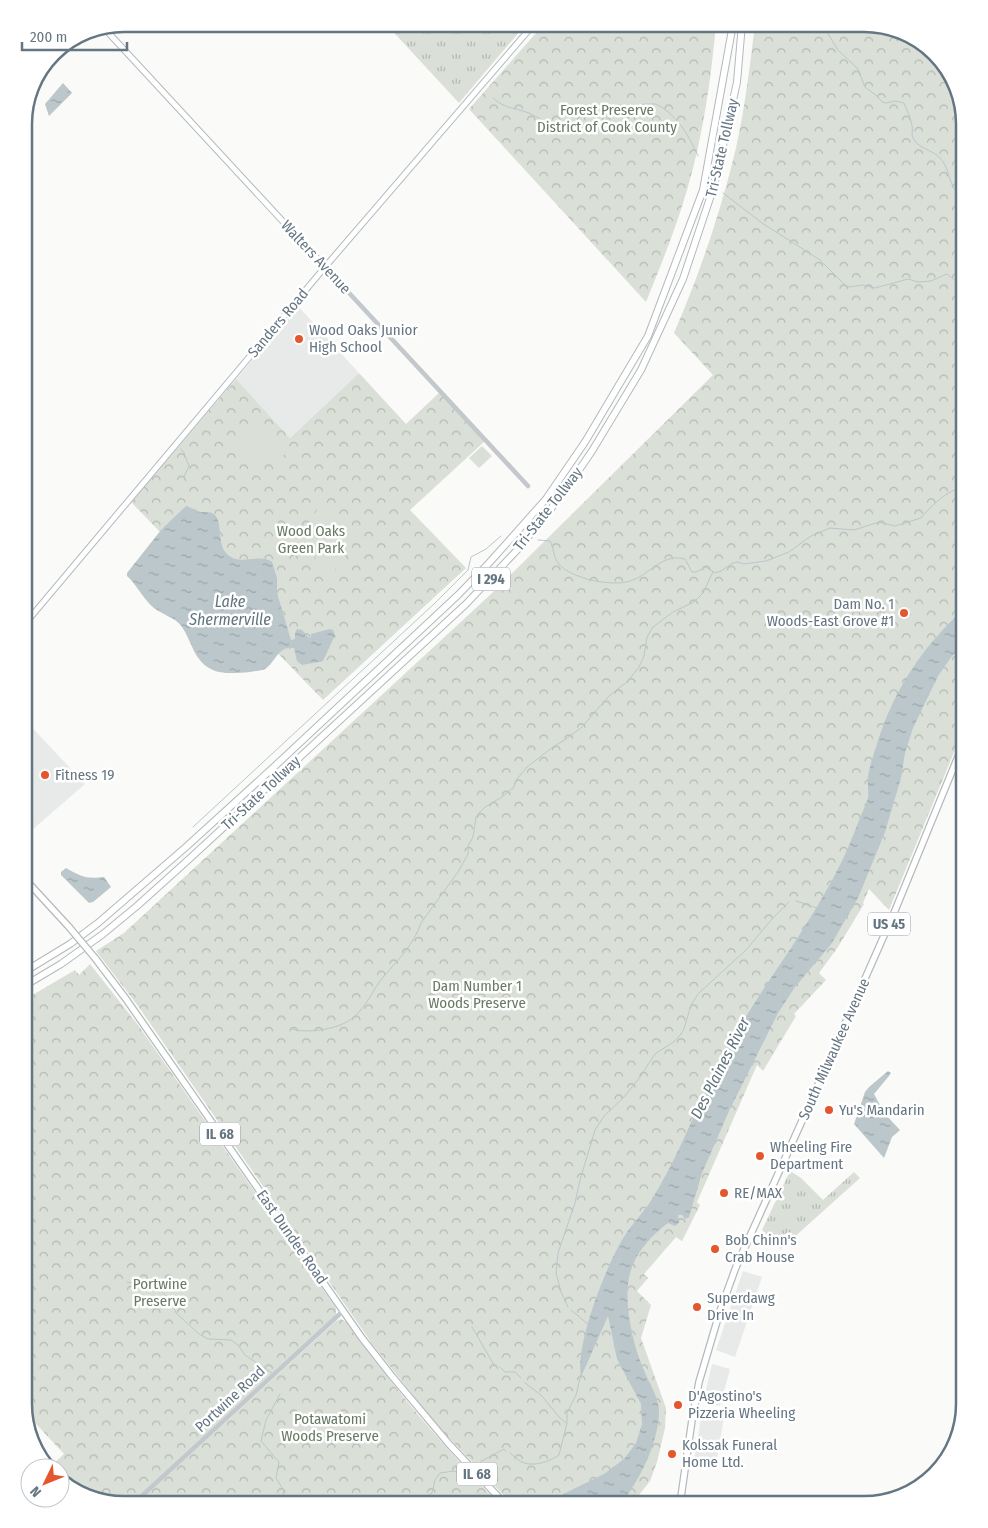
<svg xmlns="http://www.w3.org/2000/svg" width="988" height="1528" font-family="'Fira Sans Condensed',sans-serif">
<style>
.built{fill:#e8e9e9}
.grass{fill:url(#grass-tufts)}
.park{fill:url(#park-crowns)}
.pitch{fill:#dadfd7}
.water{fill:url(#water-ripples)}
.lines{fill:none;stroke-linecap:round;stroke-linejoin:round}
.stream{stroke:#bbc7cb;stroke-width:1}
.secondary-casing{stroke:#b3babf;stroke-width:7}
.primary-casing{stroke:#b5babe;stroke-width:8}
.motorway-casing{stroke:#b4b9bd;stroke-width:8}
.tertiary{stroke:#c3c8cc;stroke-width:4.5}
.secondary{stroke:#fff;stroke-width:5}
.primary{stroke:#fff;stroke-width:5.5}
.motorway{stroke:#fff;stroke-width:6}
.primary-bridge-casing{stroke:#b5babe;stroke-width:8;stroke-linecap:butt}
.primary-bridge{stroke:#fff;stroke-width:5.5}
.poi-dot{fill:#e4572e;stroke:#fff;stroke-width:2}
.labels{text-anchor:middle;dominant-baseline:central;stroke-width:5;stroke-linejoin:round;paint-order:stroke}
.shield{fill:#fff;stroke:#939fa8;stroke-width:1}
.shield-label{font-size:14px;font-weight:bold;fill:#657683}
.park-label{font-size:15px;fill:#687a64;stroke:#fff}
.street-label{font-size:15px;fill:#657683;stroke:#fff}
.poi-label{font-size:15px;fill:#657683;stroke:#fff;text-anchor:start}
.water-label{font-size:16px;font-style:italic;fill:#60757c;stroke:#fff}
.rim{fill:none;stroke:#657683;stroke-width:2.5}
</style>
<defs>
<pattern id="grass-tufts" width="24" height="20" patternUnits="userSpaceOnUse" patternTransform="scale(1.25)"><rect width="24" height="20" fill="#dadfd7"/><path d="M3 7l-1-3M5 7V3M7 7l1-3M15 17l-1-3M17 17v-4M19 17l1-3" fill="none" stroke="#b4b9b4"/></pattern>
<pattern id="park-crowns" width="20" height="18" patternUnits="userSpaceOnUse" patternTransform="scale(1.25)"><rect width="20" height="18" fill="#dadfd7"/><path d="M2 6a3 3 0 1 1 6 0M12 15a3 3 0 1 1 6 0" fill="none" stroke="#b4b9b4"/></pattern>
<pattern id="water-ripples" width="26" height="14" patternUnits="userSpaceOnUse" patternTransform="scale(1.25)"><rect width="26" height="14" fill="#bbc7cb"/><path d="M2 4q2-2 4 0t4 0M15 11q2-2 4 0t4 0" fill="none" stroke="#9ca6aa"/></pattern>
</defs>
<rect width="100%" height="100%" fill="#fafaf8"/>
<!-- built -->
<g class="built">
<polygon points="298,306 359,373 290,438 236,379"/>
<polygon points="24,719 85,784 24,837"/>
<polygon points="743,1271 762,1277 735,1357 716,1350"/>
<polygon points="712,1364 730,1369 720,1406 703,1402"/>
<polygon points="702,1413 724,1417 716,1464 694,1460"/>
</g>
<!-- grass -->
<g class="grass">
<polygon points="386,24 409,24 412,28 422,24 526,24 459,103"/>
<polygon points="790,1171 801,1178 823,1200 854,1172 860,1178 781,1249 762,1230"/>
</g>
<!-- park -->
<g class="park">
<path d="M 544,24 L 716,24 C 711,80 703,136 687,190 C 676,228 661,265 646,302 L 469,109 Z"/>
<path d="M 755,24 L 870,24 L 909,37 L 927,57 L 931,53 L 951,75 L 964,125 L 964,728 L 889,910 L 869,889 L 863,903 L 864,904 L 838,947 L 819,973 L 826,980 L 794,1014 L 796,1016 L 763,1071 L 757,1065 L 697,1202 L 700,1205 L 682,1241 L 676,1237 L 644,1274 L 648,1278 L 637,1291 L 651,1305 L 641,1338 L 666,1408 L 665,1428 L 657,1462 L 650,1481 L 632,1504 L 512,1504 L 437,1425 L 373,1345 L 138,1006 L 96,951 L 124,933 L 490,595 L 713,375 L 674,333 C 700,273 721,211 736,148 C 745,108 750,65 755,24 Z"/>
<polygon points="359,373 406,424 440,392 485,441 410,510 466,568 323,700 131,502 236,379 290,438"/>
<polygon points="90,964 138,1025 336,1308 336,1315 130,1504 118,1504 69,1487 60,1478 60,1468 50,1467 64,1454 26,1413 24,1403 24,1000 75,970 79,975"/>
<path d="M 341,1319 L 346,1322 C 392,1387 444,1447 499,1504 L 136,1504 L 336,1321 Z"/>
</g>
<!-- pitch -->
<g class="pitch">
<path d="M 258,427 L 263,427 L 287,453 C 268,468 251,465 233,449 Z"/>
<polygon points="482,446 492,456 479,468 469,458"/>
<path d="M 322,504 L 356,533 L 357,537 L 331,575 C 307,553 298,531 322,504 Z"/>
</g>
<!-- water -->
<g class="water">
<polygon points="63,83 72,93 49,116 45,104"/>
<path d="M 186,506 C 190,507 193,509 197,511 C 201,513 207,511 212,513 C 225,520 215,544 228,555 C 241,566 260,553 272,562 L 277,578 L 277,593 L 291,640 L 295,639 L 295,633 L 297,629 L 302,630 L 309,638 L 311,638 L 311,634 L 330,629 L 333,630 L 335,635 L 323,661 L 302,665 L 297,661 L 294,648 C 278,645 276,662 265,669 C 260,671 255,671 250,672 C 226,674 207,676 194,651 C 190,643 187,634 182,627 C 175,617 163,615 154,608 C 143,599 137,585 127,576 L 127,573 L 161,530 Z"/>
<path d="M 964,609 L 964,645 L 952,656 L 938,676 L 913,728 L 905,753 L 901,778 L 885,832 L 858,898 L 832,943 L 795,987 L 778,1013 L 729,1111 L 702,1173 L 689,1217 L 685,1219 L 682,1215 L 678,1215 L 679,1223 L 675,1226 L 668,1223 C 653,1234 638,1250 632,1267 C 621,1294 632,1342 643,1368 C 648,1382 660,1398 659,1414 C 657,1446 640,1479 621,1504 L 603,1504 L 605,1500 L 601,1498 L 585,1504 L 543,1504 L 604,1474 L 624,1459 L 636,1443 L 642,1424 L 641,1404 L 617,1359 L 608,1316 L 581,1377 C 575,1345 605,1269 622,1240 C 631,1224 646,1211 655,1194 C 685,1145 702,1090 731,1041 C 766,981 810,926 841,863 C 848,849 854,833 860,818 C 862,812 866,805 868,798 C 869,791 867,783 868,776 C 870,766 873,756 876,747 C 893,691 921,648 964,609 Z"/>
<path d="M 66,868 C 82,877 86,879 104,877 L 111,887 L 93,902 L 89,903 L 61,875 L 61,872 Z"/>
<polygon points="888,1071 891,1073 889,1076 874,1094 885,1114 900,1130 892,1137 884,1158 854,1124 865,1092 869,1087"/>
</g>
<g class="lines">
<!-- stream -->
<g class="stream">
<path d="M 822,24 L 838,50 L 858,69 L 865,87 L 877,96 L 882,102 L 886,103 L 895,101 L 904,103 C 908,113 914,124 912,135 C 915,148 931,149 939,157 C 949,166 948,180 955,190 L 964,193"/>
<path d="M 493,98 C 504,109 518,108 531,114 C 545,121 558,131 574,132 C 590,132 612,115 626,108 C 635,104 646,104 656,104 C 677,114 689,136 698,156"/>
<polyline points="723,193 762,223 820,260 846,286 849,287 863,285 875,288 908,279 918,282 931,281 947,274 961,285 964,286"/>
<polyline points="181,449 185,454"/>
<polyline points="186,481 184,477 189,466 186,458"/>
<path d="M 538,540 L 550,541 C 554,548 553,556 558,563 C 570,579 615,588 633,580 C 651,573 663,553 685,559 L 692,572 L 696,572 L 706,567 L 715,573 L 721,571 L 733,563 L 738,562 L 744,564 L 766,561 L 789,552 L 811,536 L 830,528 L 854,530 L 879,522 L 895,526 L 921,518 C 932,505 947,490 964,487"/>
<polyline points="193,827 435,603 468,570 471,557 486,549 501,536"/>
<polyline points="796,901 817,908"/>
<path d="M 292,1029 C 308,1034 341,1029 354,1017 C 367,1006 373,989 384,976 C 398,960 414,944 421,923 L 458,872 L 468,854 L 468,846 L 473,837 L 476,817 L 480,812 L 485,807 L 502,797 L 513,788 L 517,779 L 527,767 L 553,747 L 566,739 L 582,727 L 609,696 L 628,681 L 639,667 L 644,656 L 647,637 L 653,627 L 673,612 L 694,602 L 703,593 L 713,572"/>
<polyline points="127,1282 155,1288 161,1291 171,1301 176,1313 199,1334 208,1339 231,1340 238,1345 245,1355 272,1373"/>
<polyline points="568,1307 561,1292 556,1273 558,1253 575,1203 580,1180 595,1130 604,1116 624,1097 640,1077 655,1054 675,1041 681,1034 684,1029 691,1005 698,994 747,949 771,920 789,902"/>
<polyline points="571,1310 589,1325"/>
<polyline points="472,1327 494,1365"/>
<polyline points="500,1367 505,1372 515,1372 521,1378"/>
<polyline points="525,1383 541,1395 559,1417 566,1423"/>
<polyline points="280,1394 266,1420 261,1441 279,1462 276,1478 284,1491 280,1504"/>
<path d="M 510,1453 C 513,1455 516,1459 520,1461 C 532,1468 548,1462 559,1455 L 567,1423 L 567,1413 L 576,1395 L 581,1375"/>
<polyline points="480,1462 504,1449 506,1451"/>
<polyline points="388,1504 394,1501 414,1504 432,1493 435,1480 440,1473 454,1471 465,1475"/>
</g>
<!-- secondary casing -->
<g class="secondary-casing">
<g id="secondary">
<polyline points="104,28 325,267"/>
<polyline points="24,625 325,267 534,24"/>
</g>
</g>
<!-- primary casing -->
<g class="primary-casing">
<g id="primary">
<polyline points="24,878 69,927"/>
<polyline points="95,958 126,999 362,1338 391,1375 449,1444 505,1504"/>
<polyline points="680,1504 692,1420 699,1382 720,1311 736,1267 806,1112 894,913 964,742"/>
</g>
</g>
<!-- motorway casing -->
<g class="motorway-casing">
<g id="motorway">
<polyline points="24,972 70,944 98,923 186,847 276,765 458,595 489,563 546,499 585,442 648,336 703,190 733,24"/>
<polyline points="24,986 61,964 103,934 137,906 187,861 466,604 520,547 562,495 592,451 641,370 683,279 714,186 737,82 742,24"/>
</g>
</g>
<!-- tertiary -->
<g class="tertiary">
<polyline points="325,267 528,486"/>
<polyline points="133,1504 343,1311"/>
</g>
<!-- secondary -->
<use href="#secondary" class="secondary"/>
<!-- primary -->
<use href="#primary" class="primary"/>
<!-- motorway -->
<use href="#motorway" class="motorway"/>
<!-- primary-bridge casing -->
<g class="primary-bridge-casing">
<polyline id="primary-bridge" points="69,927 95,958"/>
</g>
<!-- primary-bridge -->
<use href="#primary-bridge" class="primary-bridge"/>
</g>
<!-- markers -->
<g class="poi-dot">
<circle cx="299" cy="339" r="5"/>
<circle cx="904" cy="613" r="5"/>
<circle cx="45" cy="775" r="5"/>
<circle cx="829" cy="1110" r="5"/>
<circle cx="760" cy="1156" r="5"/>
<circle cx="724" cy="1193" r="5"/>
<circle cx="715" cy="1249" r="5"/>
<circle cx="697" cy="1307" r="5"/>
<circle cx="678" cy="1405" r="5"/>
<circle cx="672" cy="1454" r="5"/>
</g>
<g class="labels">
<!-- shield labels -->
<g class="shield">
<rect x="472" y="567.5" width="38" height="23" rx="4"/>
<rect x="868" y="912.5" width="42" height="23" rx="4"/>
<rect x="200" y="1122.5" width="40" height="23" rx="4"/>
<rect x="457" y="1462.5" width="40" height="23" rx="4"/>
</g>
<g class="shield-label">
<text x="491" y="579">I 294</text>
<text x="889" y="924">US 45</text>
<text x="220" y="1134">IL 68</text>
<text x="477" y="1474">IL 68</text>
</g>
<!-- park labels -->
<g class="park-label">
<text x="607" y="110">Forest Preserve<tspan x="607" dy="17">District of Cook County</tspan></text>
<text x="311" y="531">Wood Oaks<tspan x="311" dy="17">Green Park</tspan></text>
<text x="477" y="986">Dam Number 1<tspan x="477" dy="17">Woods Preserve</tspan></text>
<text x="160" y="1284">Portwine<tspan x="160" dy="17">Preserve</tspan></text>
<text x="330" y="1419">Potawatomi<tspan x="330" dy="17">Woods Preserve</tspan></text>
</g>
<!-- street labels -->
<g class="street-label">
<text transform="translate(722 148) rotate(-77)">Tri-State Tollway</text>
<text transform="translate(316 257) rotate(47)">Walters Avenue</text>
<text transform="translate(278 323) rotate(-50)">Sanders Road</text>
<text transform="translate(548 509) rotate(-52)">Tri-State Tollway</text>
<text transform="translate(261 793) rotate(-43)">Tri-State Tollway</text>
<text transform="translate(834 1049) rotate(-66)">South Milwaukee Avenue</text>
<text transform="translate(292 1237) rotate(55)">East Dundee Road</text>
<text transform="translate(230 1399) rotate(-43)">Portwine Road</text>
</g>
<!-- poi labels -->
<g class="poi-label">
<text x="309" y="330">Wood Oaks Junior<tspan x="309" dy="17">High School</tspan></text>
<text x="894" y="604" text-anchor="end">Dam No. 1<tspan x="894" dy="17">Woods-East Grove #1</tspan></text>
<text x="55" y="775">Fitness 19</text>
<text x="839" y="1110">Yu's Mandarin</text>
<text x="770" y="1147">Wheeling Fire<tspan x="770" dy="17">Department</tspan></text>
<text x="734" y="1193">RE/MAX</text>
<text x="725" y="1240">Bob Chinn's<tspan x="725" dy="17">Crab House</tspan></text>
<text x="707" y="1298">Superdawg<tspan x="707" dy="17">Drive In</tspan></text>
<text x="688" y="1396">D'Agostino's<tspan x="688" dy="17">Pizzeria Wheeling</tspan></text>
<text x="682" y="1445">Kolssak Funeral<tspan x="682" dy="17">Home Ltd.</tspan></text>
</g>
<!-- water labels -->
<g class="water-label">
<text x="230" y="601">Lake<tspan x="230" dy="18">Shermerville</tspan></text>
<text transform="translate(720 1068) rotate(-63)">Des Plaines River</text>
</g>
</g>
<!-- crop -->
<path d="M0 0H988V1528H0ZM124 32H864A92 92 0 0 1 956 124V1404A92 92 0 0 1 864 1496H124A92 92 0 0 1 32 1404V124A92 92 0 0 1 124 32Z" fill="#fff" fill-rule="evenodd"/>
<path class="rim" d="M124 32H864A92 92 0 0 1 956 124V1404A92 92 0 0 1 864 1496H124A92 92 0 0 1 32 1404V124A92 92 0 0 1 124 32Z"/>
<!-- north arrow -->
<g transform="translate(45 1483) rotate(227)"><circle r="24" fill="#ffffff" stroke="#c1c8cd"/>
<path d="M0-4L9 19L0 12L-9 19Z" fill="#e4572e"/>
<text y="-8" font-size="14" font-weight="bold" text-anchor="middle" fill="#657683">N</text>
</g>
<!-- scale -->
<path d="M22 42v8h105v-8" fill="none" stroke="#657683" stroke-width="2.5"/>
<text x="30" y="42" font-size="15" fill="#657683" stroke="#ffffff" stroke-width="4" paint-order="stroke">200 m</text>
</svg>
